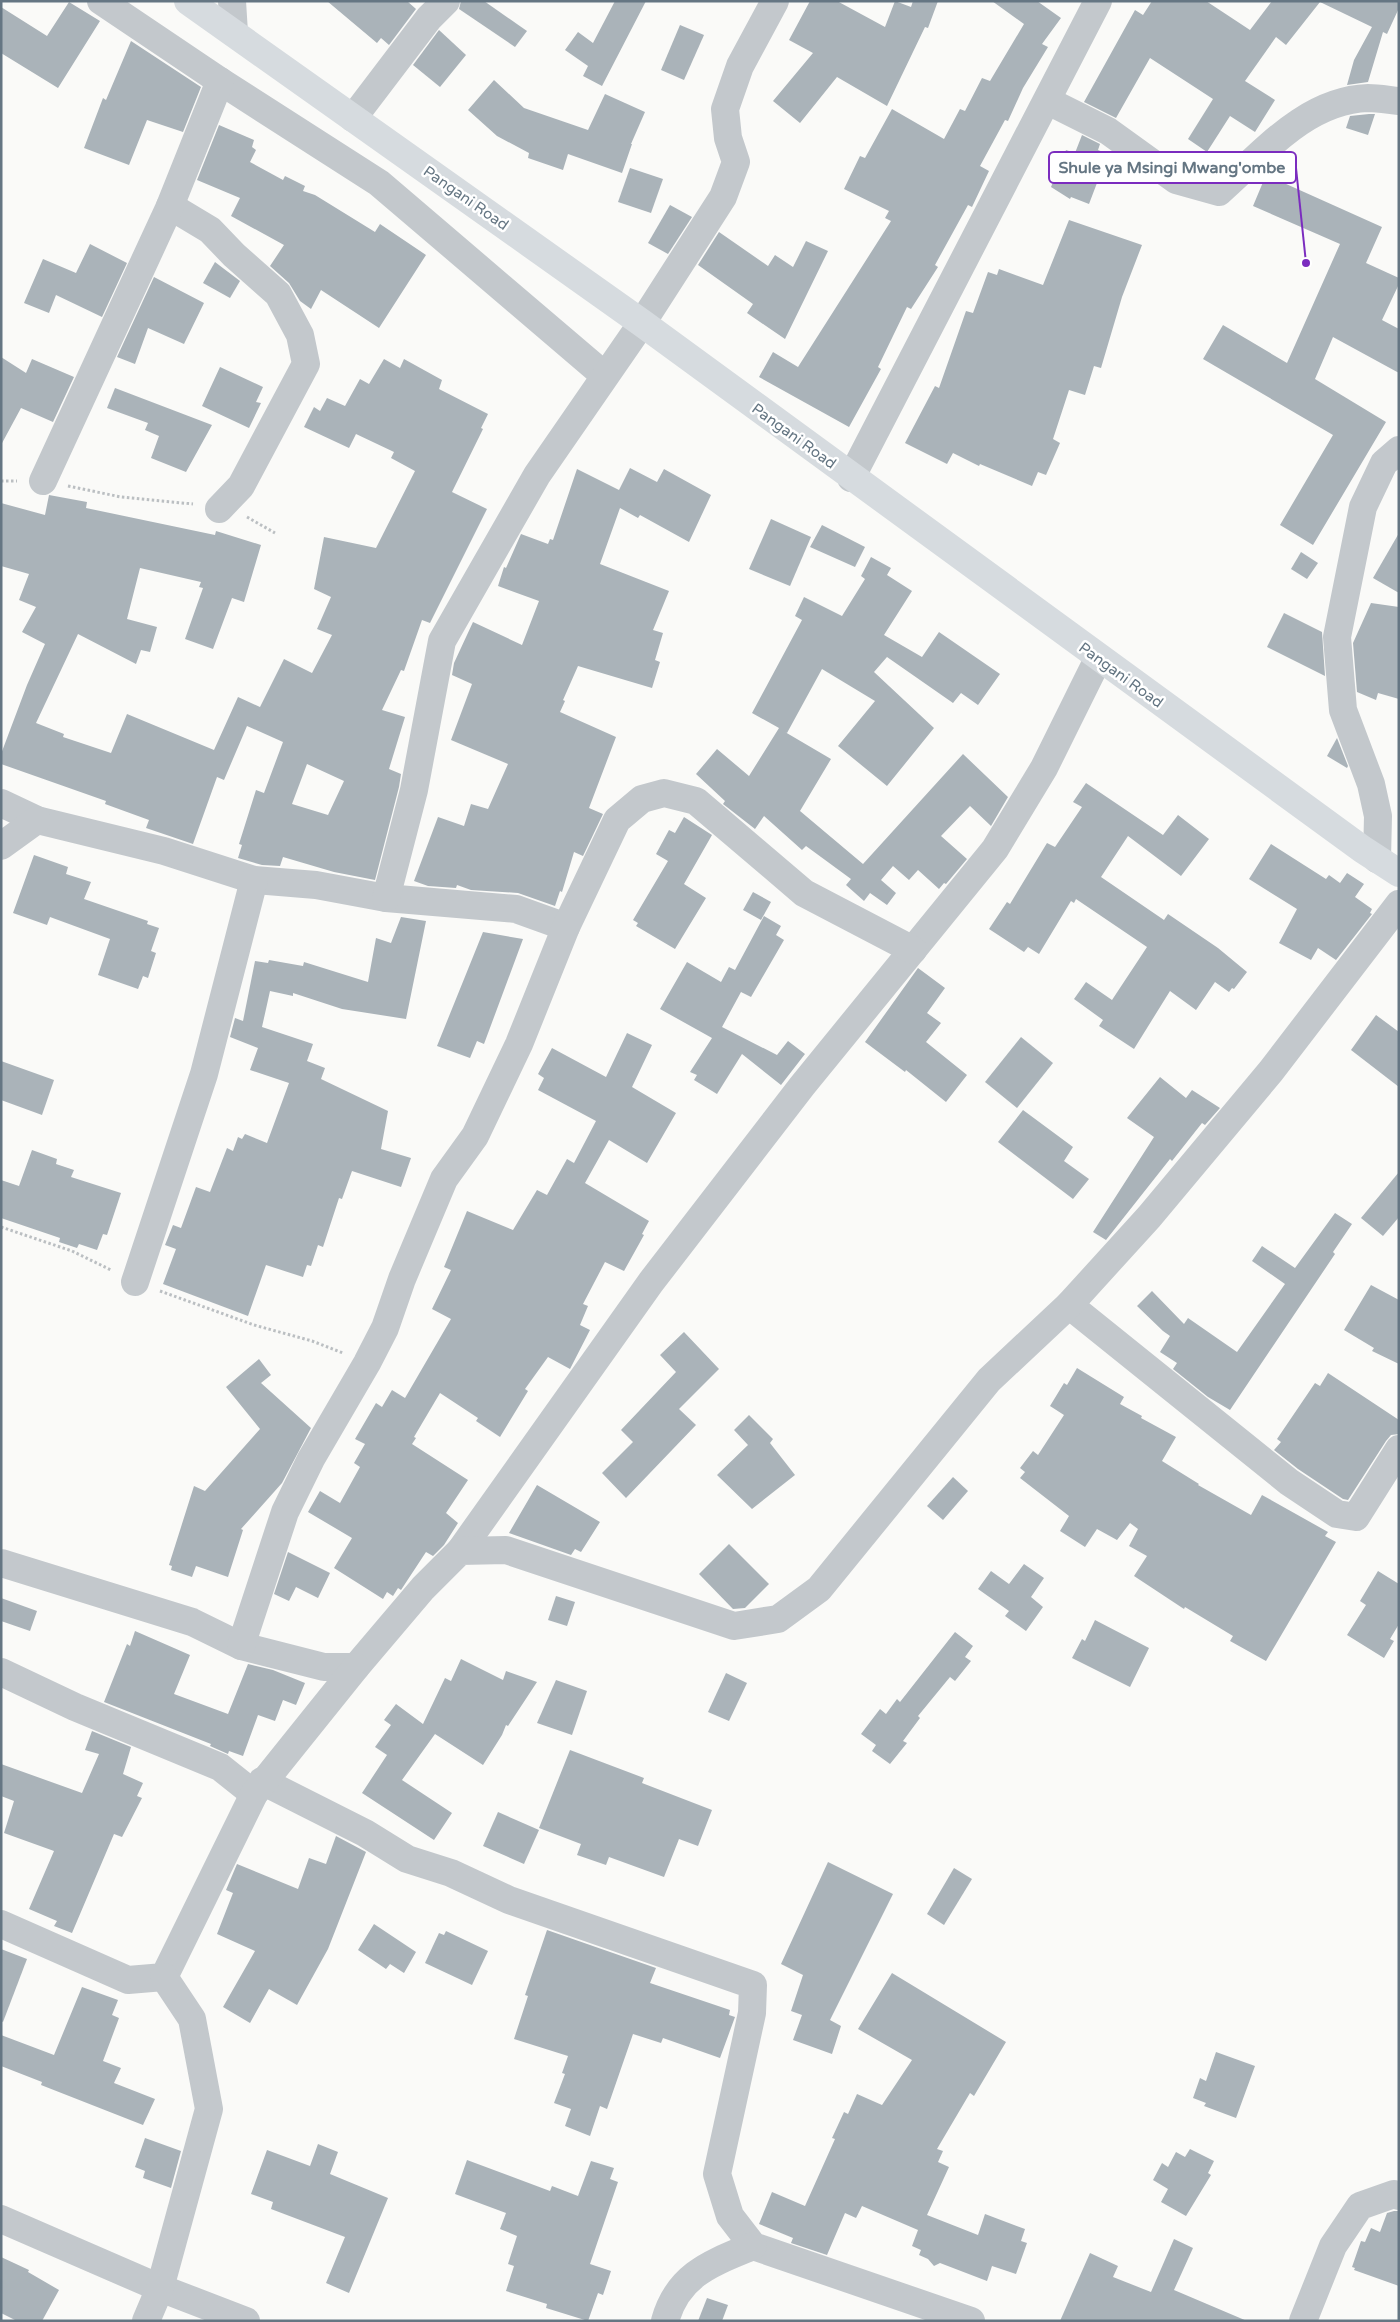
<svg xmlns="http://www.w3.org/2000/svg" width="1400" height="2322" font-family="'Varela Round',sans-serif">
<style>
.building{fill:#aab3b9;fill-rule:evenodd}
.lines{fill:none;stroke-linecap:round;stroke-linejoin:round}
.path{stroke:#bbbfc2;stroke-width:3;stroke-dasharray:2.5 2.5;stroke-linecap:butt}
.minor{stroke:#c3c8cc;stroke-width:28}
.major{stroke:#d6dbdf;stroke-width:28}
.labels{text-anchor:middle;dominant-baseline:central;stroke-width:5;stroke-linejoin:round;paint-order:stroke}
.street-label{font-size:15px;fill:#657683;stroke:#fff}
.leader{fill:none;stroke:#7b2cbf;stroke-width:2}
.callout-dot{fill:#7b2cbf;stroke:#fff;stroke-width:2}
.callout{fill:#fff;stroke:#7b2cbf;stroke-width:2}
.callout-label{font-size:16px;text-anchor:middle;font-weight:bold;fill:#657683}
</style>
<rect width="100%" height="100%" fill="#fafaf8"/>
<!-- building -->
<g class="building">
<polygon points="327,1 407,1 416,9 389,45 381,38 377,43"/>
<polygon points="461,1 484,1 527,31 515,47 459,9"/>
<polygon points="615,1 646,1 602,86 583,76 588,66 565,50 578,32 593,43"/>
<polygon points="810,1 837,1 885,27 895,1 911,7 913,1 938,1 928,28 925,27 887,106 837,77 800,123 773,101 813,53 789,40"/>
<polygon points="992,1 1037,1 1061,18 1042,44 1048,47 1023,88 1008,121 1005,120 980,166 989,171 972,207 968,205 935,265 938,267 911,309 907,307 878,367 881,369 849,427 759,377 773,352 798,367 891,221 885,218 889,211 844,189 860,156 865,158 892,109 944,139 960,109 965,111 982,78 990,81 1024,24"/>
<polygon points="1152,1 1206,1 1250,30 1272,1 1399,1 1399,8 1387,34 1383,32 1368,82 1347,85 1354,60 1372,27 1320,2 1286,45 1276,37 1245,81 1275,100 1255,132 1230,116 1207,152 1188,139 1213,99 1150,58 1116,118 1084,102 1135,10 1143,15"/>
<polygon points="69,2 100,21 58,88 1,53 1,7 47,36"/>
<polygon points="680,25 704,35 684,80 661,70"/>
<polygon points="439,30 466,55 440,87 413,65"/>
<polygon points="131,41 201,87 183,132 147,120 129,165 84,148 103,98 106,100"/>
<polygon points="494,80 524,108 588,130 605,94 645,112 631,144 632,144 622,173 568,154 563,170 528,158 529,153 497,136 468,110"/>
<polygon points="1369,114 1375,114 1368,135 1346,128 1350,116"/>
<polygon points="219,125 254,140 252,147 256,150 250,162 283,180 285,176 305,186 303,191 315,195 375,232 380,224 426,255 379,328 321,290 311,309 300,301 289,283 270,266 284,245 231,216 240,198 197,180"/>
<polygon points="1082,135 1100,144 1098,150 1108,154 1089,204 1071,197 1070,199 1051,187 1066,150 1075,153"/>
<polygon points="630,168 663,179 651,213 618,202"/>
<polygon points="1266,175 1382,227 1366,263 1399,278 1399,284 1382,320 1399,329 1399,373 1333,337 1315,379 1386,422 1313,545 1280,525 1333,435 1203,359 1223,325 1287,363 1340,244 1253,206"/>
<polygon points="670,205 692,217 668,254 648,243"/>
<polygon points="1069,220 1142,245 1122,297 1101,368 1094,366 1085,395 1069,390 1053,439 1060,443 1046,475 1038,472 1032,486 980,464 979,466 953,453 947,464 905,443 935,386 939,388 966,311 973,313 988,272 997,275 999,269 1043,285"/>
<polygon points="719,232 768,266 775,255 793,267 806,241 828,251 785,339 747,313 753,304 698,265"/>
<polygon points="90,244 127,263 102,317 56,295 49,313 24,303 43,259 76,273"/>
<polygon points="215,262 240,281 230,298 203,283"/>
<polygon points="154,277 204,303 184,344 148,328 135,364 117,357"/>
<polygon points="1,357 26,373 32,359 74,377 53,422 21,408 1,445"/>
<path d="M 384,359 L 400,368 L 404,359 L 442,380 L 439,389 L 488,414 L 481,428 L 483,429 L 452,492 L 487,509 L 430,623 L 422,620 L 404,671 L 401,670 L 382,710 L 405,717 L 389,769 L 401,774 L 399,787 L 375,880 L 334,872 L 283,857 L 280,866 L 262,865 L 238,858 L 242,845 L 239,844 L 256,790 L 264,793 L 283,742 L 247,726 L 224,780 L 217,777 L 193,844 L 146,828 L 149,820 L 105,804 L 106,801 L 1,764 L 1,754 L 27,685 L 45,644 L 22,632 L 36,607 L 19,600 L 29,574 L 1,566 L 1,503 L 45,515 L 49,495 L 87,502 L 86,508 L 215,535 L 216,531 L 261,545 L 244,602 L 232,598 L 213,649 L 185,639 L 203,588 L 199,587 L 201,582 L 140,568 L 127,619 L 157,627 L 150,652 L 141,650 L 136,664 L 78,634 L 36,723 L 64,734 L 63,737 L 111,753 L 127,714 L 214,750 L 238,697 L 260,707 L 284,659 L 312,673 L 332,635 L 317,629 L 331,597 L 314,589 L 324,537 L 376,548 L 415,471 L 391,458 L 394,452 L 356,434 L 349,448 L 304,427 L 314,407 L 320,411 L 327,398 L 345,406 L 360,379 L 369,384 ZM 307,764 L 344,781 L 328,815 L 292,804 Z"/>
<polygon points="220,367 263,387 256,402 261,403 249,428 202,406"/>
<polygon points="115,388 212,425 186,472 151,458 159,436 145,430 148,423 107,408"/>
<polygon points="630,468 657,482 664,469 711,495 689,542 640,515 638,518 620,508 600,564 669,591 653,630 663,633 655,660 660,662 652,688 578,666 563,700 565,701 560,712 616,737 589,808 603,814 583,856 574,852 562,892 560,891 555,906 518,893 471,890 457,885 456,888 428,886 414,881 438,817 464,826 471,804 488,809 508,764 451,740 472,684 452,675 454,663 473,622 522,645 539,601 498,586 504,567 506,568 521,534 548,544 550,539 553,540 577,469 619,490"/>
<polygon points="771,519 811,537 790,586 749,569"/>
<polygon points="822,525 865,547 855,567 810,547"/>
<polygon points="1399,533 1399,593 1373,578"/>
<polygon points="1301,552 1318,563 1307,579 1291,569"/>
<polygon points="871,557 891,568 887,575 912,591 884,635 922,657 939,632 1000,674 978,705 961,693 953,703 887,657 874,672 934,728 887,786 838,746 875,701 822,669 787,733 785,732 831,759 800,811 863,864 963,754 1008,797 991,826 970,806 941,836 967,859 946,884 944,883 939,889 918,870 909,880 893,866 881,880 896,893 887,905 870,893 864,901 846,885 851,879 806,846 802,850 764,816 755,829 723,804 725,801 696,774 717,749 749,776 779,728 752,713 802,620 795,616 804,597 842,616 865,579 861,576"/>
<polygon points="1371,603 1399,607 1399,699 1378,693 1376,700 1357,692 1353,643"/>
<polygon points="1284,613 1322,632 1325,676 1267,647"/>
<polygon points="1337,738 1348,766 1347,768 1327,756"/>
<polygon points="1086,783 1163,835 1178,815 1209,839 1181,876 1128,836 1101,877 1164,920 1168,914 1218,948 1247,972 1234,989 1232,988 1229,992 1215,982 1196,1010 1170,991 1134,1049 1099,1026 1103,1020 1074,999 1086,982 1112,1000 1147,947 1076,899 1074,903 1071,901 1039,954 1028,947 1024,952 989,929 1007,902 1010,904 1047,843 1055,847 1082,807 1073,802"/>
<polygon points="684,817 712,835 684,884 706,898 675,949 636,926 638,923 633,920 668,861 656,854 669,830 675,833"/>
<polygon points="1271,844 1326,879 1329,875 1340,883 1347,873 1364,884 1355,897 1372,909 1370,913 1372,914 1336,960 1318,948 1311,960 1279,943 1297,909 1249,879"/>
<polygon points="34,855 68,867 66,874 91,882 84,899 148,921 147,924 159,928 151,951 156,953 148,978 143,976 138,989 98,975 110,939 50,917 47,925 13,913"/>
<polygon points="753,892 771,902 761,920 743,910"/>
<polygon points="764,916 781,926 776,935 784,940 751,997 741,992 722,1027 777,1055 788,1041 805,1054 781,1085 742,1054 717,1094 694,1080 697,1075 690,1072 712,1038 660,1009 687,962 721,982 729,967 735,970"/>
<polygon points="401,917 426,921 406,1019 342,1009 293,993 293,996 270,991 262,1027 313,1044 307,1061 325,1068 321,1079 388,1111 381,1149 411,1158 401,1187 352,1171 342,1199 339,1198 323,1247 318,1245 311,1266 307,1265 303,1277 266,1265 248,1316 163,1284 176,1249 165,1245 173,1225 181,1228 196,1187 210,1192 227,1148 233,1151 238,1137 242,1139 245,1134 267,1143 289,1083 250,1070 258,1048 230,1037 235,1018 243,1021 255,961 268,963 269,960 303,966 304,962 368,982 376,938 391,943"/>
<polygon points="483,932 523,939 484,1044 477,1041 470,1058 437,1046"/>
<polygon points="918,968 945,988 927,1013 941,1023 926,1042 967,1075 946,1102 906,1070 905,1072 865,1042"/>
<polygon points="1376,1015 1399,1032 1399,1087 1351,1050"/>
<polygon points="627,1033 652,1045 632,1087 676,1113 647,1163 609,1140 585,1183 649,1221 642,1234 644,1235 624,1271 605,1262 583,1304 588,1306 580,1325 590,1330 570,1369 548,1357 525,1389 528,1391 500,1437 476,1421 478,1418 440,1393 414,1437 416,1438 412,1444 468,1480 446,1513 458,1523 444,1545 433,1556 426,1552 401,1590 398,1588 393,1596 387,1592 383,1599 334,1568 352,1538 308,1512 320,1491 340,1503 360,1467 354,1463 365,1444 355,1439 376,1403 382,1407 392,1390 405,1398 451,1319 432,1309 451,1270 444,1267 467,1211 513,1230 537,1190 547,1195 567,1159 574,1163 596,1121 538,1090 544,1078 538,1074 552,1048 606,1077"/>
<polygon points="1021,1037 1053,1063 1017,1108 985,1082"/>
<polygon points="1,1061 54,1080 42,1115 1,1100"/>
<polygon points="1160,1077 1186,1098 1192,1090 1220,1108 1205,1125 1202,1123 1172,1161 1170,1159 1106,1240 1093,1232 1154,1137 1127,1118"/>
<polygon points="1023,1110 1073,1147 1064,1161 1089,1179 1073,1199 998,1142"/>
<polygon points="32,1150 57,1159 56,1164 74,1170 71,1177 121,1193 107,1235 103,1234 97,1250 79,1244 77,1248 59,1242 60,1238 1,1218 1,1180 19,1186"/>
<polygon points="1399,1172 1399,1217 1383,1236 1361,1218"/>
<polygon points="1335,1213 1352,1224 1333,1252 1335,1254 1230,1410 1208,1397 1173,1369 1177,1363 1160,1352 1170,1336 1163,1331 1137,1306 1152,1291 1184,1324 1188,1318 1237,1352 1285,1284 1252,1261 1262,1246 1295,1268"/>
<polygon points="1371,1285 1399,1300 1399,1364 1372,1351 1374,1348 1344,1330"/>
<polygon points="684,1332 719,1369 679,1409 696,1425 626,1498 602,1473 633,1442 621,1430 676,1372 660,1355"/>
<polygon points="259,1359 271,1375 261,1383 311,1428 282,1483 241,1529 243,1530 228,1577 196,1566 192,1577 171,1570 172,1566 169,1565 194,1486 205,1491 260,1429 226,1387"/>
<polygon points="1077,1368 1124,1397 1120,1404 1142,1416 1141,1418 1176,1437 1162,1461 1199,1484 1198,1485 1251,1515 1262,1495 1328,1532 1325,1536 1336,1542 1266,1661 1230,1641 1233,1636 1185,1607 1184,1609 1134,1576 1147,1556 1129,1546 1138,1529 1130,1523 1117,1540 1097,1529 1085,1547 1060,1531 1069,1516 1020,1478 1025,1472 1020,1468 1033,1451 1038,1455 1064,1415 1050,1406 1064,1383 1067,1385"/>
<polygon points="1328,1373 1399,1420 1399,1434 1391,1435 1386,1441 1348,1500 1343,1499 1298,1469 1274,1450 1281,1442 1277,1439 1315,1383 1320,1386"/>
<polygon points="749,1415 773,1439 770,1443 795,1475 752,1509 717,1475 748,1445 734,1430"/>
<polygon points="953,1477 968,1491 943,1520 927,1506"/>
<polygon points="537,1485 600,1522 581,1552 575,1549 571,1555 509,1533"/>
<polygon points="729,1544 769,1584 745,1608 733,1609 699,1574"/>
<polygon points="288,1552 330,1573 318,1598 296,1587 289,1601 274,1594"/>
<polygon points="1024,1564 1044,1578 1031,1597 1043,1607 1026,1631 1005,1616 1009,1611 978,1589 991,1571 1009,1584"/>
<polygon points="1378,1571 1399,1584 1399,1624 1390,1639 1394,1641 1384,1658 1347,1635 1366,1605 1360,1601"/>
<polygon points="556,1596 575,1602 567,1626 548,1620"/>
<polygon points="1,1598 37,1611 30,1631 1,1621"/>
<polygon points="1095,1620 1149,1648 1130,1687 1072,1658 1082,1639 1085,1641"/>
<polygon points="135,1631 190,1655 174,1694 228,1714 248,1664 273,1670 305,1683 296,1705 283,1700 275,1721 258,1715 243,1756 229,1751 228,1754 210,1746 211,1744 104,1702 127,1644 130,1646"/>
<polygon points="955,1632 973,1646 965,1657 971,1661 955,1681 950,1677 918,1716 920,1718 903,1741 907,1743 890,1764 872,1751 876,1745 861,1734 880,1709 886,1714 897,1699 900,1702"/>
<polygon points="461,1659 503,1680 506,1671 537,1682 508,1726 506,1725 502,1735 483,1765 435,1734 402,1780 452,1813 434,1840 362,1793 387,1755 375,1747 391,1725 384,1720 396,1704 423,1724 445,1678 451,1681"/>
<polygon points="726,1673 747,1683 729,1721 708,1712"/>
<polygon points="556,1680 587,1691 572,1735 537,1723"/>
<polygon points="92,1731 131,1747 123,1774 143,1783 137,1796 142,1798 122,1837 114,1834 72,1933 54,1926 57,1921 29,1909 54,1851 4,1833 14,1801 1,1796 1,1764 82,1793 99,1754 85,1750"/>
<polygon points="570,1750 644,1778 642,1783 712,1810 698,1846 679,1839 664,1877 609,1857 606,1865 577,1855 581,1844 539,1828"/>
<polygon points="498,1812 539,1830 524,1864 483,1846"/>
<polygon points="336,1836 366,1852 328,1949 297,2005 269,1989 250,2023 223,2007 255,1951 217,1934 233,1893 226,1890 237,1864 298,1889 309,1858 326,1864"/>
<polygon points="828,1862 893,1894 830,2020 841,2026 832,2054 793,2040 802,2015 791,2011 803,1975 781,1964"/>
<polygon points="954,1868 972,1879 944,1925 927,1914"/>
<polygon points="374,1924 416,1952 404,1973 390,1964 386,1969 358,1950"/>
<polygon points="547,1930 656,1968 650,1983 730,2010 729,2015 735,2017 720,2058 663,2038 661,2043 633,2034 607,2109 600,2106 590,2136 565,2126 571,2109 554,2103 565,2074 562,2073 568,2056 514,2039 528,1996 525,1995"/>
<polygon points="446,1931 488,1951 472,1985 425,1963 439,1933 444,1935"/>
<polygon points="1,1949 27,1959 3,2022 1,2021"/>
<polygon points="892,1973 1006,2042 974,2096 970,2093 937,2149 943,2151 938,2162 949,2167 927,2215 978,2235 985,2214 1025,2229 1021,2241 1027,2243 1016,2274 992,2266 987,2281 940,2263 934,2266 928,2259 919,2255 921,2250 912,2246 918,2230 862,2206 856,2218 845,2213 827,2255 791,2243 793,2238 759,2224 772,2192 805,2206 835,2139 832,2138 844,2112 848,2114 857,2094 882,2105 912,2060 858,2029"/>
<polygon points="82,1987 118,2000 112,2015 119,2018 103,2061 121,2068 114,2083 155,2099 143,2125 41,2085 42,2082 1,2066 1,2035 54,2055"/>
<polygon points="1216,2052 1255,2066 1236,2118 1204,2106 1206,2103 1193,2098 1200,2078 1206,2081"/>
<polygon points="145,2138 181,2151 171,2188 143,2178 145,2171 135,2167"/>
<polygon points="318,2144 338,2152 330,2174 388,2198 349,2293 326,2283 345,2237 271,2209 273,2202 251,2194 267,2150 310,2166"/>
<polygon points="1190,2149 1214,2161 1208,2173 1211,2175 1186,2216 1161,2202 1168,2189 1153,2180 1162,2163 1168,2167 1176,2152 1185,2157"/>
<polygon points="467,2160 550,2191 552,2186 578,2196 591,2161 614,2168 610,2179 618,2182 590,2264 611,2271 603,2295 598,2293 588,2321 546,2308 547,2304 506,2291 514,2266 508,2264 517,2236 500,2229 506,2213 455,2194"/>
<polygon points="1394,2211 1399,2211 1399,2286 1354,2270 1355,2268 1352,2267 1361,2241 1365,2242 1371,2228 1380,2232 1387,2213"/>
<polygon points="1174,2239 1193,2248 1174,2290 1247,2321 1060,2321 1090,2253 1118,2266 1113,2277 1151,2292"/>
<polygon points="1,2257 29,2270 28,2272 59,2290 42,2321 17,2321 1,2313"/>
<polygon points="707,2298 728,2305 722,2321 698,2321"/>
</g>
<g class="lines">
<!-- path -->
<g class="path">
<polyline points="1,481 17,481"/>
<polyline points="68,486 121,497 193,504"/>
<polyline points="247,517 275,533"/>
<polyline points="1,1227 72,1251 111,1270"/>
<polyline points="160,1291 254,1325 312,1341 343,1353"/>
</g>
<!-- minor -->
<g class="minor">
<polyline points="101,1 220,81 379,183 604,375"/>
<polyline points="232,1 234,33"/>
<path d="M 1048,101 L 1108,131 L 1176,180 L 1219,192 C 1262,154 1306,100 1368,98 C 1378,98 1389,100 1399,101"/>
<polyline points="353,118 429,18 446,1"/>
<polyline points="170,206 210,230 234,255 278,294 300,335 306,364 241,486 219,509"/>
<polyline points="851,478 1098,1"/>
<polyline points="43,481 170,206 220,81"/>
<polyline points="1,803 37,820 164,851 254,880 316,885 386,898 516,909 566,927"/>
<polyline points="1,846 37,820"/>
<polyline points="1377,859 1378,816 1371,784 1343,710 1337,637 1363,507 1384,463 1399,450"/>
<polyline points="386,898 414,790 442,641 537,475 642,323 723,197 736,162 728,138 725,109 740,66 775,1"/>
<polyline points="135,1282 204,1074 254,880"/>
<polyline points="1069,1305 1289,1482 1337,1514 1356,1517 1399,1449"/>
<polyline points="460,1551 651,1282 802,1086 995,849 1044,768 1098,659"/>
<polyline points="1,1563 192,1622 241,1646 324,1667 356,1667 423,1588 460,1551 506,1550 734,1626 778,1619 819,1589 989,1380 1069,1305 1149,1217 1271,1071 1399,904"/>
<polyline points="241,1646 285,1512 311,1459 367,1363 385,1328 402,1279 444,1179 475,1136 519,1044 566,927 617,820 642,799 664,793 696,801 804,893 913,950"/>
<polyline points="1,1672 75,1707 220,1767 254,1794"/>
<polyline points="262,1781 365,1833 407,1859 451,1873 509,1900 753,1985 752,2013 717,2174 730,2216 753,2246 971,2321"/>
<polyline points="1,1924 128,1980 164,1977 254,1794 356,1667"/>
<polyline points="1,2219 160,2288 246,2321"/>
<polyline points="146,2321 160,2288 209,2109 192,2019 164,1977"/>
<path d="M 665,2321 C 678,2274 712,2263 753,2246"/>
<polyline points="1303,2321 1333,2246 1360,2206 1394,2194 1399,2196"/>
</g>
<!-- major -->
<polyline class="major" points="188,1 642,323 1362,849 1399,873"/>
</g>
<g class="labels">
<!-- street labels -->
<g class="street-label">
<text transform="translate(466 198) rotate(35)">Pangani Road</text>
<text transform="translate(794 436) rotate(36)">Pangani Road</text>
<text transform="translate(1121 675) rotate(36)">Pangani Road</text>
</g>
</g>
<!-- callouts -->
<path class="leader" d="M1306 263L1296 168"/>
<circle class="callout-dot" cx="1306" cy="263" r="5"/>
<rect class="callout" x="1049" y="152" width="247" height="31" rx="5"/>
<g class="callout-label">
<text x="1172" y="173">Shule ya Msingi Mwang'ombe</text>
</g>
<!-- border -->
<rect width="1400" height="2322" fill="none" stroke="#657683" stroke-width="5"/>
</svg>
